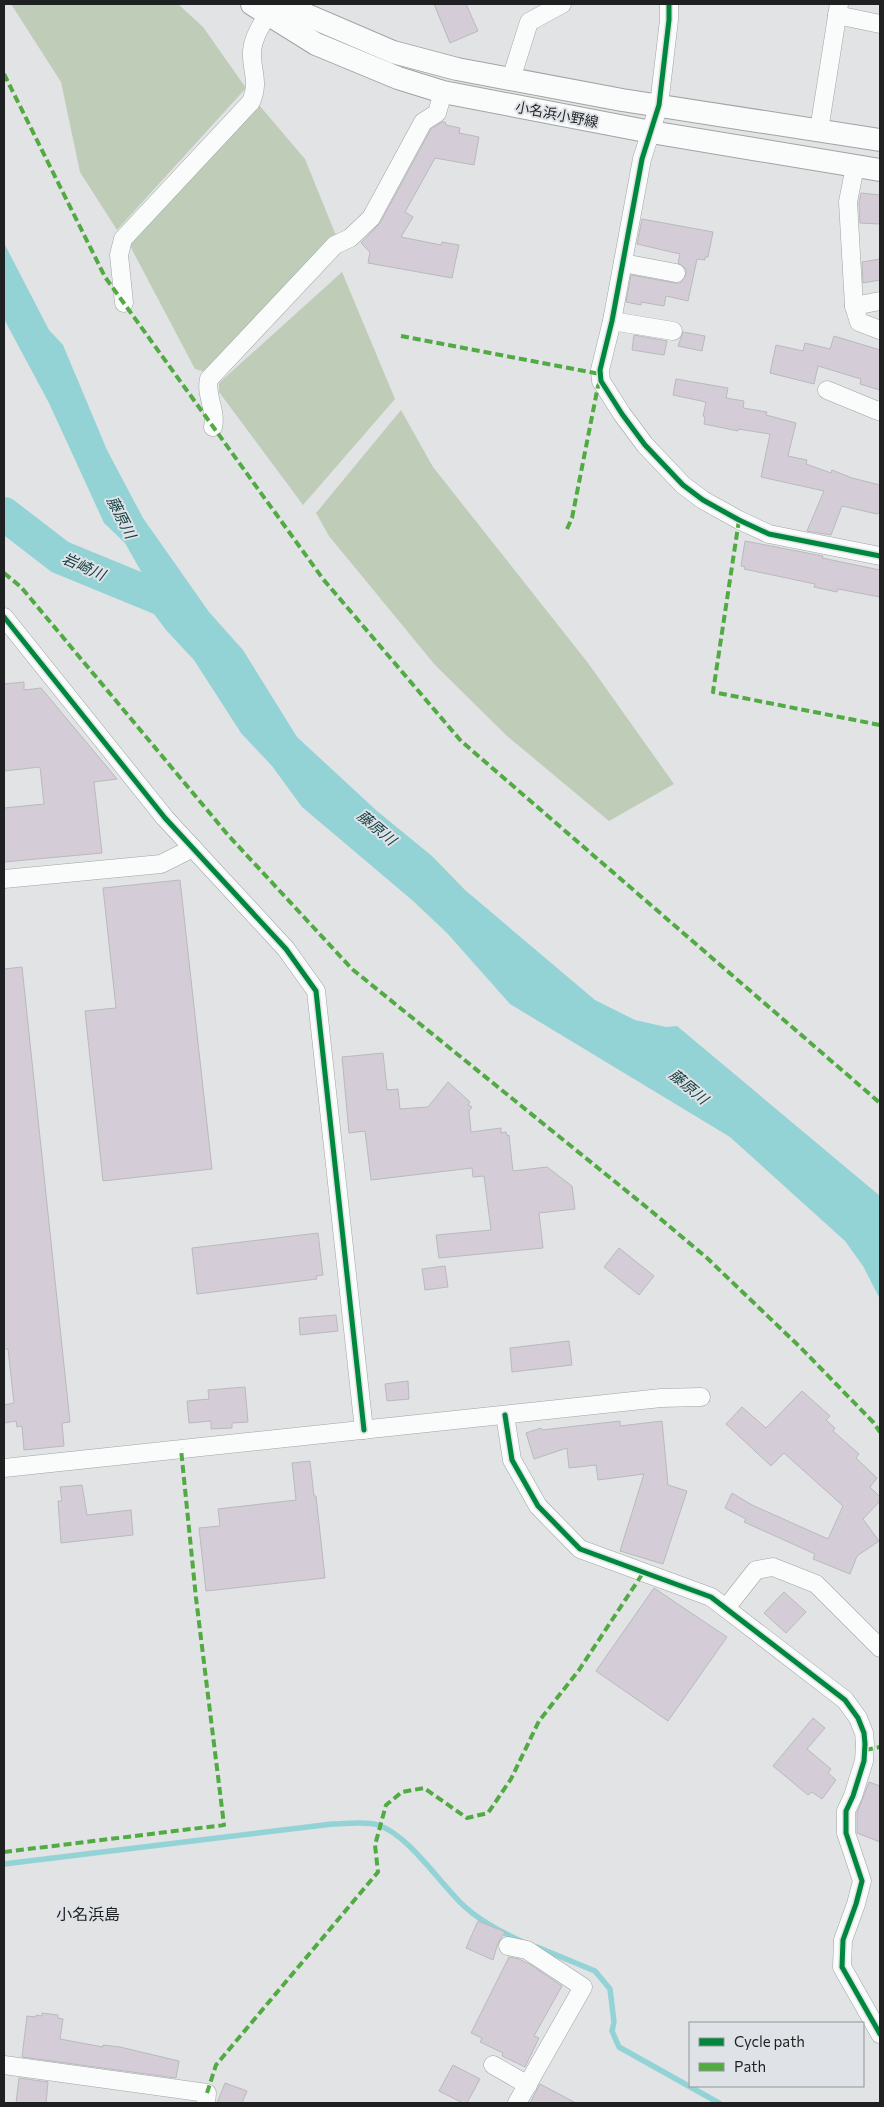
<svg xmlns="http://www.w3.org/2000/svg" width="884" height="2107" font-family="Commissioner,'Noto Sans JP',sans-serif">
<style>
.green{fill:#bfcdb8}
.water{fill:#93d3d6}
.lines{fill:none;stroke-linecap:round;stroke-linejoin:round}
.stream{stroke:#93d3d6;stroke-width:5.5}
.river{stroke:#93d3d6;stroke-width:34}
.building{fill:#d4ccd7;stroke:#b9babc}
.minor-casing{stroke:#a1a3a5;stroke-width:19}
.major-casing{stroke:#a1a3a5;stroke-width:24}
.minor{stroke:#fafbfb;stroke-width:18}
.major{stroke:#fafbfb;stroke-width:22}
.quiet{stroke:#52aa43;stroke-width:4;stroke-dasharray:8 4;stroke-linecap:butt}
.cycleway-casing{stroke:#dfe3e7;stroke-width:8}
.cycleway{stroke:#00873e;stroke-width:5}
.labels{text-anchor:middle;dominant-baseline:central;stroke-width:4;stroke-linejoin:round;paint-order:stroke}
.street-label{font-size:14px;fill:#1e2021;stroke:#dfe3e7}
.water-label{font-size:15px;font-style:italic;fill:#174244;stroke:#dfe3e7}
.quarter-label{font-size:16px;fill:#1e2021;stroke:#dfe3e7}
</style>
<rect width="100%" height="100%" fill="#e1e3e5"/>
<!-- green -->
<g class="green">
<polygon points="11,4 178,4 203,27 246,88 117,230 80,172 61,82"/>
<polygon points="259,105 305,159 337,238 212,374 195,369 129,244"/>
<polygon points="342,272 395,399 303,505 219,392 219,383"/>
<polygon points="401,410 433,467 588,663 674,784 609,821 507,736 435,665 329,536 316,513"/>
</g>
<!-- water -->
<polygon class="water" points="4,243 49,330 63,345 107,450 143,518 209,612 243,650 297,737 377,811 432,856 465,890 595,1000 635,1020 666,1027 677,1026 880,1196 880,1299 863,1266 845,1241 730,1137 510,1004 447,933 412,900 302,807 272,766 241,733 194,660 166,630 151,610 147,582 125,543 104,523 49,403 4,319"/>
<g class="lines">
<!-- stream -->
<g class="stream">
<path d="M 4,1864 L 332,1824 C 344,1824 367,1821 378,1825 C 409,1835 441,1885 464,1906 C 480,1921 503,1933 523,1942"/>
<polyline points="537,1947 595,1971 610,1989 614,2022 612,2031 619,2047 719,2103"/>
</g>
<!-- river -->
<polyline class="river" points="4,514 60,557 172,603"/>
</g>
<!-- building -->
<g class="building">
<polygon points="434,4 466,4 478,31 450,43"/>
<polygon points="442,122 445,122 446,125 460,128 459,133 479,137 474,165 435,158 405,212 413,217 401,237 441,245 442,242 459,245 452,278 368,263 370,252 361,243 380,223 431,129"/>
<polygon points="861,193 880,195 880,224 860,223 859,203"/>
<polygon points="642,219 713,232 708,257 705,257 705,260 697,259 688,301 666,296 664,306 641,302 641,305 626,302 631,275 675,283 680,283 686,275 686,269 678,263 680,254 637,244"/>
<polygon points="880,259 880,280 863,283 862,262"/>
<polygon points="683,332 705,336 702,351 678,346"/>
<polygon points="634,335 667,341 664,355 632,350"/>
<polygon points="834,336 880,350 880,390 860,384 861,379 818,366 814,384 770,373 776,345 803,351 805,343 830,349"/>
<polygon points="676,379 728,388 726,398 744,401 743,408 767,412 766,415 796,423 788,456 807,460 806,464 831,473 832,470 852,478 880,485 880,512 877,514 842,506 831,535 807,531 824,491 761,477 770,434 738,429 738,431 704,424 705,417 703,416 706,402 673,395"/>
<polygon points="745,541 823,556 822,558 880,570 880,597 838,589 837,592 814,587 815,584 744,569 745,567 741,566"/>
<polygon points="24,682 24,690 41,688 117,779 94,782 102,853 4,862 4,808 44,804 40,767 4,771 4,684"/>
<polygon points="180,880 212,1169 103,1181 85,1011 116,1008 103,888"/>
<polygon points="22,967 70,1422 62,1423 64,1446 24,1450 22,1426 17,1427 16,1421 4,1423 4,1405 14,1403 8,1349 4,1349 4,969"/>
<polygon points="383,1053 387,1090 398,1089 400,1109 428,1107 448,1082 470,1102 468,1105 472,1107 469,1111 471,1132 501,1128 501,1133 506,1132 507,1136 509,1135 513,1171 547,1167 572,1186 575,1209 539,1213 543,1248 439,1258 436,1235 491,1230 484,1176 473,1177 472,1168 371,1180 365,1131 349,1133 342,1057"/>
<polygon points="318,1233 323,1275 316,1276 317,1279 197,1294 192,1248"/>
<polygon points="619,1248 654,1276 639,1295 604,1267"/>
<polygon points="445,1266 448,1287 425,1290 422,1269"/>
<polygon points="336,1315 338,1331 300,1335 299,1318"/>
<polygon points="569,1341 572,1365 512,1372 510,1348"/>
<polygon points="408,1381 409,1399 387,1401 385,1384"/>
<polygon points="245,1387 248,1422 232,1423 232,1428 211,1429 211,1421 189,1423 187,1401 209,1399 208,1390"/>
<polygon points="802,1391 830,1416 826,1420 835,1428 833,1431 859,1454 856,1458 877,1478 870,1487 880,1497 880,1501 863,1519 879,1541 857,1556 850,1574 813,1559 815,1554 744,1522 746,1519 725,1508 732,1493 752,1505 828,1539 843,1506 784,1453 771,1466 726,1424 742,1407 766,1428"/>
<polygon points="620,1421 620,1426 662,1421 668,1485 687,1491 663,1564 620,1551 644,1474 598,1480 596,1465 569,1468 567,1448 534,1459 526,1433 541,1428 542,1430"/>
<polygon points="310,1461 314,1496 316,1496 325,1578 206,1591 199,1528 220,1526 218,1509 296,1500 292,1463"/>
<polygon points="82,1485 87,1515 131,1510 133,1535 61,1543 58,1501 62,1501 60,1487"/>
<polygon points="654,1588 727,1637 668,1721 596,1671"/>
<polygon points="784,1592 806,1612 786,1633 764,1613"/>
<polygon points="813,1718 825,1728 807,1749 831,1769 828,1773 836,1780 822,1799 812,1792 808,1795 773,1766"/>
<polygon points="869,1782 880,1786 880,1842 857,1833 857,1813"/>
<polygon points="478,1921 505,1932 498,1943 493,1960 466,1948"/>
<polygon points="509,1957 519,1959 531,1965 562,1986 534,2036 539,2038 525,2067 502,2056 503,2053 480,2042 482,2038 471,2033"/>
<polygon points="42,2013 58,2015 58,2018 63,2019 60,2039 103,2047 103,2045 120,2047 179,2061 176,2078 22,2057 27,2016 36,2017 36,2015 42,2016"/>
<polygon points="453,2065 480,2079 467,2103 463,2103 439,2091"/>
<polygon points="19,2078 48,2082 46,2103 16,2103"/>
<polygon points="225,2083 247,2091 242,2103 217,2103"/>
<polygon points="540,2084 576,2103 530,2103"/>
</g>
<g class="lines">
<!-- minor casing -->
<g class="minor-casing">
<g id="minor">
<polyline points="669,4 669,20 659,105 642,159 612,321 600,370 601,381 622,414 645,445 683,485 703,500 739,520 769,534 880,556"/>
<polyline points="837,15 880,24"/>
<polyline points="511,79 529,22 562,4"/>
<polyline points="819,130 839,4"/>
<polyline points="855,166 848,202 854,306 859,322 880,330"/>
<polyline points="623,263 676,273"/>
<path d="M 124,303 L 119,255 L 123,239 L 251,102 C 260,81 251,71 252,51 C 253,38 260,26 268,15"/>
<polyline points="854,306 880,301"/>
<polyline points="612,321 673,331"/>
<polyline points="827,390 878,411 880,410"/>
<path d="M 213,427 C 217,411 205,395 209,379 L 335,245 L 350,238 L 371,218 L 423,122 L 437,113 L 443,92"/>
<polyline points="4,617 165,818 286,949 316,991 364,1430"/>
<polyline points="4,879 161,864 193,848"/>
<polyline points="505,1415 512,1460 538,1506 580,1549 711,1597 845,1700 858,1718 864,1733 865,1744 864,1761 853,1796 846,1811 846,1833 862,1881 856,1904 843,1940 842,1967 880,2034"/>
<polyline points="4,1468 661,1398 701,1397"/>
<polyline points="726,1608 756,1570 773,1567 816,1584 880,1648"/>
<polyline points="508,1946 527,1950 583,1987 517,2103"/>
<polyline points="4,2065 207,2093 206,2103"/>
<polyline points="493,2065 528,2085"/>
</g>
</g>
<!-- major casing -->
<g class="major-casing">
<g id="major">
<polyline points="252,4 316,44 398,78 443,92 651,132 880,170"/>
<polyline points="285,4 295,10 393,52 457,69 622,100 880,140"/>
</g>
</g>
<!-- minor -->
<use href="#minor" class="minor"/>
<!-- major -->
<use href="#major" class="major"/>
<!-- quiet -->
<g class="quiet">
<polyline points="4,74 105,277 323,579 461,741 880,1103"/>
<polyline points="401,336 600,374"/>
<polyline points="739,520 713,692 880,725"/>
<polyline points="567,529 572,518 598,386 601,381"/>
<polyline points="4,573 21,587 36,605 228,835 352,969 650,1210 707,1258 801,1348 873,1422 880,1432"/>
<polyline points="865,1750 880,1747"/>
<polyline points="4,1852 224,1825 196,1598 181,1449"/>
<polyline points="207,2093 216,2065 378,1872 375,1845 386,1805 402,1792 424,1788 467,1818 488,1813 511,1779 539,1721 579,1670 643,1573"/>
</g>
<!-- cycleway casing -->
<g class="cycleway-casing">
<g id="cycleway">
<polyline points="669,4 669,20 659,105 642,159 612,321 600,370 601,381 622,414 645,445 683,485 703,500 739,520 769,534 880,556"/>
<polyline points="4,617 165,818 286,949 316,991 364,1430"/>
<polyline points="505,1415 512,1460 538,1506 580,1549 711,1597 845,1700 858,1718 864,1733 865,1744 864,1761 853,1796 846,1811 846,1833 862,1881 856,1904 843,1940 842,1967 880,2034"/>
</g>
</g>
<!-- cycleway -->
<use href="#cycleway" class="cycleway"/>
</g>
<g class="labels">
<!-- street labels -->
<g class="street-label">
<text transform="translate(557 114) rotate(11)">小名浜小野線</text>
</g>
<!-- water labels -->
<g class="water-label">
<text transform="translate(122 517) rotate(63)">藤原川</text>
<text transform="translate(84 566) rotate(24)">岩崎川</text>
<text transform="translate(377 827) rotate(40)">藤原川</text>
<text transform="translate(689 1086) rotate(40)">藤原川</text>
</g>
<!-- quarter labels -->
<g class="quarter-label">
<text x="88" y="1913">小名浜島</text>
</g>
</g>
<!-- border -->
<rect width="884" height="2107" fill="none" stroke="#1e2021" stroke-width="10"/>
<!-- legend -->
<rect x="689" y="2022" width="175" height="65" fill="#dfe3e7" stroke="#929598"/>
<rect x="699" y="2038" width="25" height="8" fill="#00873e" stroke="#929598"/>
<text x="734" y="2047" font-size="15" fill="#1e2021">Cycle path</text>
<rect x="699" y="2063" width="25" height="8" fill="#52aa43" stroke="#929598"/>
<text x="734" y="2072" font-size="15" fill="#1e2021">Path</text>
</svg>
